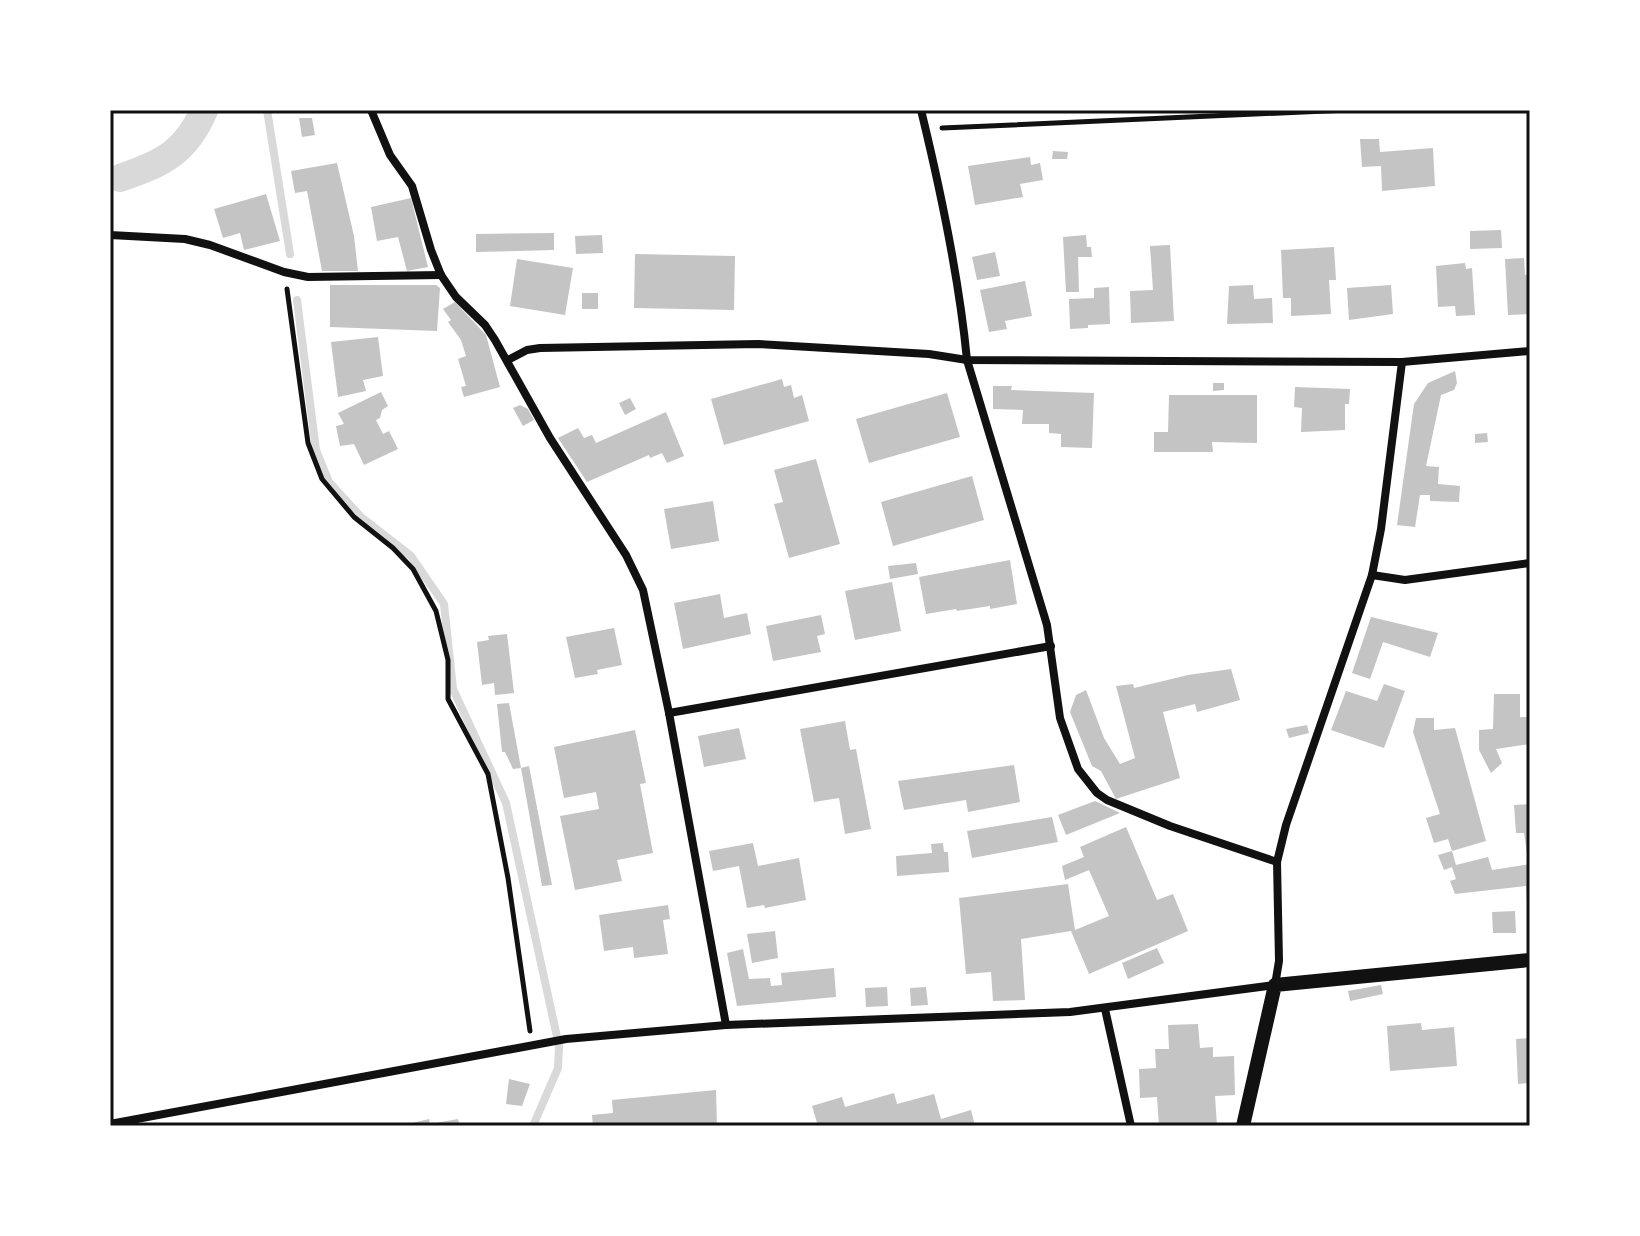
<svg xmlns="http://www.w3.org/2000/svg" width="1640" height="1236" font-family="Ubuntu,sans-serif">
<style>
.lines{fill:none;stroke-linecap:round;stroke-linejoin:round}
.stream{stroke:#d9d9d9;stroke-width:8}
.canal{stroke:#d9d9d9;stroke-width:28}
.building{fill:#c4c4c4}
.path{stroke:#111;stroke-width:5}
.minor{stroke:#111;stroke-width:8}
.tertiary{stroke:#111;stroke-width:14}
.neatline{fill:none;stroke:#111;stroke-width:3}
</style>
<rect width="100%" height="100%" fill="#fff"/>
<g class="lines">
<!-- stream -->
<g class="stream">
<polyline points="267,110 290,254"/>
<polyline points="297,300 316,450 329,482 361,517 411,556 444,604 453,689 506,803 559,1046 558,1068 533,1126"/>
</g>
<!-- canal -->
<path class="canal" d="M 120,178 C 161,164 186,153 204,110"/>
</g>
<!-- building -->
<g class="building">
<polygon points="299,118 312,118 315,135 302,137"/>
<polygon points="1360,139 1379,139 1380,152 1433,148 1435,186 1382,191 1381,166 1362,167"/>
<polygon points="1053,151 1068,152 1067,159 1052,159"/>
<polygon points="1030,157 1031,165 1040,163 1043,180 1020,184 1023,197 975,205 968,166"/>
<polygon points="337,163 354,236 358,271 322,271 307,191 295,193 291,171"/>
<polygon points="266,194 280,241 244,250 240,233 223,238 214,209"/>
<polygon points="411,198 428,267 407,271 398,237 377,241 371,207"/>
<polygon points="1501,230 1502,248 1470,249 1470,231"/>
<polygon points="554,233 554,250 476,252 476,234"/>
<polygon points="602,235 603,253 576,254 575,236"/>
<polygon points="1086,235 1087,247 1091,247 1092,257 1078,257 1079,292 1066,292 1063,237"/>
<polygon points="1170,245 1174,321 1131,323 1130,291 1153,290 1150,246"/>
<polygon points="1334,247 1336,280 1329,280 1331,314 1291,316 1291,298 1283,298 1281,250"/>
<polygon points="995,252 1000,276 977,280 972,257"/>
<polygon points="635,254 735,256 734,310 634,308"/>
<polygon points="1524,258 1525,275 1530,274 1530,314 1508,315 1505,259"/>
<polygon points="517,259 573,268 565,315 510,306"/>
<polygon points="1465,263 1466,269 1472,268 1475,315 1456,316 1455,306 1438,307 1436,266"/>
<polygon points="1025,281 1032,316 1005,321 1007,329 989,332 980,290"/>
<polygon points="330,285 436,285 440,288 437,331 330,327"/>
<polygon points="1253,285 1254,299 1272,298 1273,323 1227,324 1229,286"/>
<polygon points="1391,285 1393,314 1349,320 1347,288"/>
<polygon points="1109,287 1110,324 1088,325 1088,328 1070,329 1069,299 1094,298 1094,288"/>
<rect x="582" y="293" width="16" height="16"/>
<polygon points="455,302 486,335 500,387 464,397 461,387 466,386 458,359 466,356 461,340 448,322 451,320 443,309"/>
<polygon points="378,337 383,376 363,380 366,391 338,397 331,342"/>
<polygon points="1455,371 1457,383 1454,390 1441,395 1426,466 1439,467 1438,484 1460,486 1459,502 1430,501 1430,495 1420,495 1415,527 1397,525 1414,404 1428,383"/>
<polygon points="782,379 784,387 791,385 794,398 802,395 809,421 724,445 711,399"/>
<polygon points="1213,383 1224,383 1224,390 1213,391"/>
<polygon points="993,386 1012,386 1011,390 1094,393 1092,448 1061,447 1061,434 1049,433 1049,424 1022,424 1023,410 993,409"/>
<polygon points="1295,387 1350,389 1349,404 1345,404 1345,430 1301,432 1302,408 1294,407"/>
<polygon points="381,392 388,406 382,410 380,418 376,420 383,434 389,431 398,449 364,465 354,444 340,446 336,426 344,424 338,413"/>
<polygon points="947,393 960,437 869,463 856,419"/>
<polygon points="1169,395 1257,395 1257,443 1212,442 1213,452 1154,452 1154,432 1168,432"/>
<polygon points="630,398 636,409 625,415 619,403"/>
<polygon points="520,405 528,409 534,420 523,426 513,408"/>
<polygon points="666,412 684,456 667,463 662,453 650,458 649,455 587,482 558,438 578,428 584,438 592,435 596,443"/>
<polygon points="1487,433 1488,442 1475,443 1475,434"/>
<polygon points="816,459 840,544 789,558 774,504 783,502 774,470"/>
<polygon points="972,476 984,520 893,546 881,502"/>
<polygon points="713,501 719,541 671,549 664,509"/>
<polygon points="1010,560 1017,604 990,609 990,606 957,611 956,609 926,614 919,577"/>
<polygon points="916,563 918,574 890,579 888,566"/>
<polygon points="892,582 901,631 855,640 845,591"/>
<polygon points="720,594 724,618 747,613 751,634 683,649 674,603"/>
<polygon points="821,615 825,634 817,636 821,652 773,661 766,626"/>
<polygon points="1371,617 1438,633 1430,657 1383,642 1370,679 1352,673"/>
<polygon points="614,628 622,665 597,670 598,674 575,678 566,637"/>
<polygon points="507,634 514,693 495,695 494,683 482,685 477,642 489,640 488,636"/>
<polygon points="1231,669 1240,700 1197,712 1195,704 1163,712 1180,778 1116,799 1101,771 1092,766 1070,712 1076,695 1086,690 1104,738 1120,764 1135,758 1116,686 1133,684 1134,688 1188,675"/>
<polygon points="1384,684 1405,691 1384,748 1331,730 1346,691 1377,701"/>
<polygon points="1494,694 1520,694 1520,717 1530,717 1530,744 1496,749 1502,763 1491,773 1479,750 1479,730 1493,729"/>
<polygon points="509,703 521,768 529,766 552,885 542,886 521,768 513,769 505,752 502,752 497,704"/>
<polygon points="1416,718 1434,718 1434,730 1455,728 1486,841 1452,851 1448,839 1434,843 1426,818 1440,814 1413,732"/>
<polygon points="845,721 850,750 856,749 871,829 845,834 839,798 814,802 800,729"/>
<polygon points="1307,725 1309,733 1289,738 1286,729"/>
<polygon points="739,728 746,759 704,767 698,736"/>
<polygon points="635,730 646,783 640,784 653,853 617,860 622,881 575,890 560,816 599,809 596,792 564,798 554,747"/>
<polygon points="1014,765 1020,802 968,812 966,800 904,810 898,781"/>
<polygon points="1095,801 1120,813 1066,835 1058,815"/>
<polygon points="1530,804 1530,860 1528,861 1524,833 1516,833 1514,805"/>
<polygon points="1052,817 1058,842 972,858 967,831"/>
<polygon points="1126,827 1157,900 1173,894 1188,931 1089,974 1071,931 1021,939 1025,1000 993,1001 991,972 966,974 959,898 1068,884 1075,930 1109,916 1089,870 1065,880 1062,866 1084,857 1080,847"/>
<polygon points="753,843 758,866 799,858 806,900 765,908 764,905 747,908 739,866 713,871 709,851"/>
<polygon points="943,843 944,852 948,852 949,872 897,876 896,856 932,853 931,844"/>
<polygon points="1452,851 1456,865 1488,857 1492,870 1530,864 1530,919 1528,919 1526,886 1455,894 1450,881 1456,879 1452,867 1444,870 1438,855"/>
<polygon points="668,905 670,919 663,920 668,954 634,958 633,947 604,951 599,915"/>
<polygon points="1515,911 1516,933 1493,933 1492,912"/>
<polygon points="775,931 778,958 752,963 747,934"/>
<polygon points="1157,948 1164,963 1128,979 1122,963"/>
<polygon points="743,949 749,979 770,978 771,986 782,985 781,973 834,968 836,997 737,1006 727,953"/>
<polygon points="1381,985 1383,994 1350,1001 1348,991"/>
<polygon points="887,987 888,1006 866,1007 865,988"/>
<polygon points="926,987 928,1005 911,1006 910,988"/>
<polygon points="1421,1023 1422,1030 1454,1027 1457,1066 1390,1071 1387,1026"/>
<polygon points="1198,1024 1200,1048 1213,1047 1213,1057 1234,1056 1235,1095 1215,1096 1217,1126 1159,1126 1157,1097 1140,1098 1139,1069 1156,1068 1155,1049 1169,1049 1168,1025"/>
<polygon points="1530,1038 1530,1083 1518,1084 1516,1039"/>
<polygon points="509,1079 530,1084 522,1106 506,1104"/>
<polygon points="716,1090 717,1126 593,1126 592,1115 613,1113 612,1100"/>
<polygon points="894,1093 897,1104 934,1094 941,1119 971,1110 975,1126 818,1126 812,1106 842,1097 845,1107"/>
<polygon points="429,1119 430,1124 458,1119 460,1126 400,1126"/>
</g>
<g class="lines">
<!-- path -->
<g class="path">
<polyline points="942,128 1348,110"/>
<polyline points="287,289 308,443 322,479 354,517 393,548 413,569 436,611 448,660 448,699 488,774 508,878 530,1031"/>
</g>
<!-- minor -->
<g class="minor">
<polyline points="371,110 390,155 412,186 431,250 441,275 456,297 485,325 495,340 550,438 626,555 643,590 669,713 726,1025"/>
<path d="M 921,110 C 941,192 959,277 967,360 L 1047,625 L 1060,718 L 1078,769 L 1097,793 L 1107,800 L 1170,826 L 1277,862"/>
<polyline points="110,235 185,239 210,245 284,272 308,277 441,275"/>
<polyline points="508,360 527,350 540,348 758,344 929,354 967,360 1402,362 1530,351"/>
<polyline points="1372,575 1405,580 1530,563"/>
<polyline points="669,713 1051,646"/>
<polyline points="1105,1009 1131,1126"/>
<polyline points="110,1124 566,1039 726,1025 1070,1012 1275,985 1279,961 1277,862 1286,825 1372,575 1381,529 1402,362"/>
</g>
<!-- tertiary -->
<polyline class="tertiary" points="1243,1126 1275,985 1530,960"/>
</g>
<!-- border -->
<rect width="1640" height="1236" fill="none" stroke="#ffffff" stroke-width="224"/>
<rect x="112" y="112" width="1416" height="1012" class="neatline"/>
</svg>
